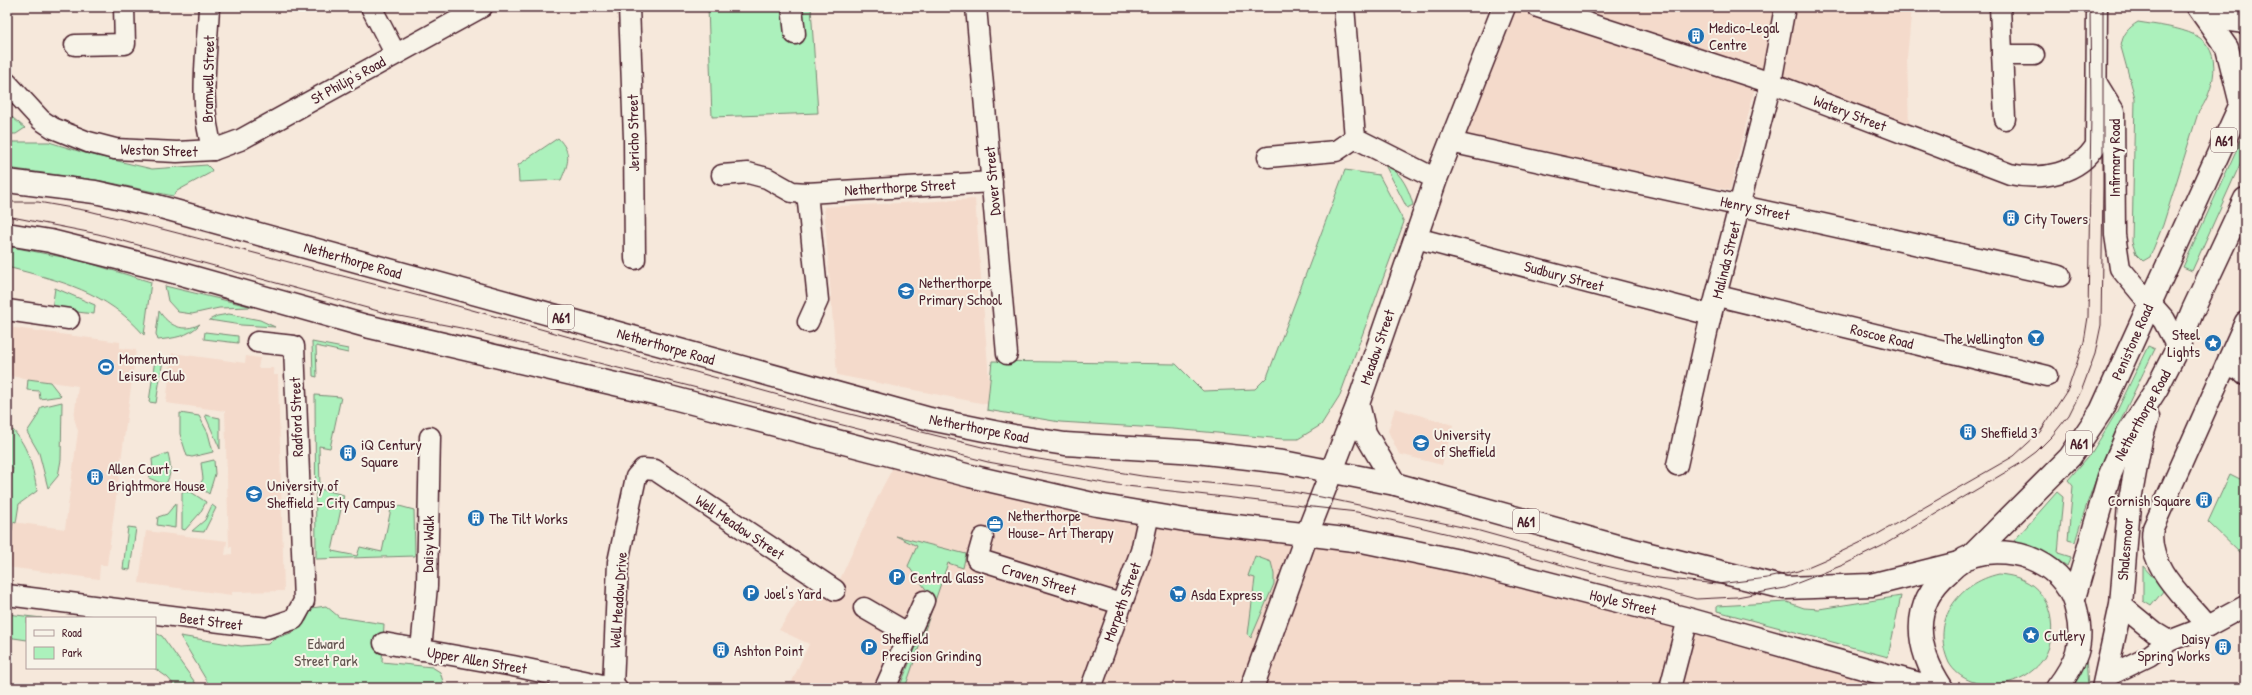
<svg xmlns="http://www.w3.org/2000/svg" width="2252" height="695" font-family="'Patrick Hand',sans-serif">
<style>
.built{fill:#f4dacb}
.green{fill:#acf1bc;stroke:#7b8874}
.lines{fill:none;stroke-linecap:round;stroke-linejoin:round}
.street-casing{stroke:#4a1f2b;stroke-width:23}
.secondary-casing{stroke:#4a1f2b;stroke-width:25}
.highway-casing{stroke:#4a1f2b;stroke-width:25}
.street{stroke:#f7f3e8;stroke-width:20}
.secondary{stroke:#f7f3e8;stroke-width:22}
.highway{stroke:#f7f3e8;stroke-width:22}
.tram{stroke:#4a1f2b;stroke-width:1}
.labels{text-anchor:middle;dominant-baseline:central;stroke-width:4;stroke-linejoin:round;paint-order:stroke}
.shield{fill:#f7f3e8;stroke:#7e5f64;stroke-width:1}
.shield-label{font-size:14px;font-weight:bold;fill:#4a1f2b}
.poi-label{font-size:15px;fill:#4a1f2b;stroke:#f7f3e8;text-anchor:start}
.street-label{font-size:15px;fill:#4a1f2b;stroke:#f7f3e8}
.park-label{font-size:15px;fill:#62544f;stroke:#f7f3e8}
</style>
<rect width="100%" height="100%" fill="#f6e8db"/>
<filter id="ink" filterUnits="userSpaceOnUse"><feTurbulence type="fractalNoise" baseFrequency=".025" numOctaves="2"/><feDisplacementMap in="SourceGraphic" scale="8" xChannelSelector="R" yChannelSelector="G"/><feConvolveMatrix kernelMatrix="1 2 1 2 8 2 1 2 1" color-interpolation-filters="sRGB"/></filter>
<g filter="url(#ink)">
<!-- built -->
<g class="built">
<polygon points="1509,7 1912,7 1907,57 1909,126 1755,87 1730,190 1460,146"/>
<polygon points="975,199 991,405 837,375 824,207"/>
<polygon points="7,327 120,342 120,348 136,350 107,565 100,565 99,579 7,567 13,522 65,529 78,431 74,418 78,386 10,376 10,372 7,371"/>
<polygon points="172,353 245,363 246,356 260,358 258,368 273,368 274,375 278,375 284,591 232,592 232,595 139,583 146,531 227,541 225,555 232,554 232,547 229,547 225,411 166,403"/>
<polygon points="1395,408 1453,425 1442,465 1399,454 1388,431"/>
<polygon points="898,458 970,476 1362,541 1934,688 789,688 809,644 779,630 813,576 835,590 881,490"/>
</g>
<!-- green -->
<g class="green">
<polygon points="708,7 811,7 818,113 712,117"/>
<path d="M 2138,22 C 2156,25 2178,27 2195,35 C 2225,50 2214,92 2198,113 L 2163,225 L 2150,257 L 2143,261 L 2136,254 L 2132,242 L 2135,98 L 2121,47 C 2122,35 2128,28 2138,22 Z"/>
<polygon points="7,113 25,128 16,134 7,134"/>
<polygon points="2245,131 2245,153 2192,271 2183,267"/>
<path d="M 558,138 C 572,153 569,162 561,180 L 519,182 L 518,165 Z"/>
<polygon points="7,142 49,142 88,154 152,169 207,165 212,170 210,173 177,191 173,196 102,181 7,168"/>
<path d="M 1385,165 L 1388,165 C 1402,175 1409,189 1413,205 L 1407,208 Z"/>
<polygon points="1345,170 1379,175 1404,222 1340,395 1321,425 1298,439 1283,439 1173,429 1060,422 987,410 992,361 1176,364 1203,391 1255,389 1267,377"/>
<path d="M 7,246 L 82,261 L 151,282 L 144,335 C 106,291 61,281 7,267 Z"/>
<polygon points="165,286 253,307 219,308 192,314 178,312 168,301"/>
<polygon points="55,288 95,305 94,314 52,309"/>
<path d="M 159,311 C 169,326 183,333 200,324 C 188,337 174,338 158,340 L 156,334 Z"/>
<polygon points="229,314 260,320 275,327 241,325 209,320 217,316"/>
<polygon points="205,332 238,336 238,343 204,339"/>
<polygon points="312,342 348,349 348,353 316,346 317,377 313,376"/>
<path d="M 2148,346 L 2155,349 C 2124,412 2094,474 2075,542 L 2068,540 L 2073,486 L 2068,480 L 2092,452 L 2116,413 Z"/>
<polygon points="155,359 163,360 156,403 149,402"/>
<polygon points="28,379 50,382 61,396 40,399 39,391 27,390"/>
<polygon points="315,395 341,397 330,448 319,446 320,489 344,495 332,551 357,556 360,547 382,552 392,504 414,510 415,556 316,559"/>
<polygon points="62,402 61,460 58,476 48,488 39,453 27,432 37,417 41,407"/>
<polygon points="180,413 199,416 208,433 213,452 192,457 187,456 180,434"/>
<polygon points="205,415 220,418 220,449"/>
<path d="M 13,430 C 29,448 33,468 37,491 L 19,504 L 16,523 L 13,522 L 7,566 L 7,500 L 13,468 L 7,470 L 7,433 Z"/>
<path d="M 168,453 C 171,465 172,475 165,485 L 149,478 L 153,469 L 152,459 Z"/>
<polygon points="214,460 215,474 209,494 199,486 203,479 201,463"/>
<polygon points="2230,474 2240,479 2245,477 2245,552 2242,555 2208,522"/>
<polygon points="182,492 191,492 206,502 200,513 185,530 182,529"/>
<path d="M 2057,492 L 2063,497 L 2058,553 L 2071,557 L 2067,566 C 2049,554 2035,546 2013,542 Z"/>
<polygon points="176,503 175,528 157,525 158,517 167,514"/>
<polygon points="212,505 216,508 204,532 192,531 205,520"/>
<polygon points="128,527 136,528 130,570 123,569"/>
<polygon points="896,536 966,554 963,568 948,563 905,688 899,688 935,601 908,566 917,546"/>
<polygon points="1255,556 1271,562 1274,574 1274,584 1251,638 1248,635 1255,578 1248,576"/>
<polygon points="2143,566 2164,590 2151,606 2143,601"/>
<path d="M 1999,574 C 2007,575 2015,576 2023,580 C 2052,592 2059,633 2044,658 C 2023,690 1968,695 1949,663 C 1930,621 1958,583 1999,574 Z"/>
<polygon points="1901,596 1888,657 1717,611 1717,606 1787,602 1804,608 1819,609"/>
<polygon points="326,606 339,617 384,624 382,662 432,667 440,672 445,688 211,688 180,636 241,646 268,644 273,639 294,632 306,621 312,608"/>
<polygon points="7,614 42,618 27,618 27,640 7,637"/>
<polygon points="155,633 162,636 199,688 177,688 167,677 154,668"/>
<polygon points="2086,655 2088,688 2065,688"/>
</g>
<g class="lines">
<!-- street casing -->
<g class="street-casing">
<g id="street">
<path d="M 209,7 C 207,54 198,105 213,150"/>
<polyline points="371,7 395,53"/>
<polyline points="629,7 634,138 635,259"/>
<polyline points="792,7 795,34"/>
<polyline points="976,7 1007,354"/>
<polyline points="1344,7 1355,138 1436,179"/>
<path d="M 1538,7 L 1771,83 L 2010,174 C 2041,181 2079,174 2096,145 L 2097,7"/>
<polyline points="2000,7 2005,119"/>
<polyline points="75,45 125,44 124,7"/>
<polyline points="2002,55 2034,55"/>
<polyline points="7,83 41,120 53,128 88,142 115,149 177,152 213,150 240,140 482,7"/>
<polyline points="2098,85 2114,111 2115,235 2120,268 2149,303"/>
<polyline points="1450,142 2060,276"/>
<polyline points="1268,157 1336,151 1355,138"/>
<polyline points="722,175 748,173 767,178 792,192 807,193"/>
<polyline points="1416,238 1711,315"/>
<polyline points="1718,296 2047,376"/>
<polyline points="7,310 69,319"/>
<polyline points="808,322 818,300 807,193 992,182"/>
<polyline points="2227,365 2240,370 2245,375"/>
<polyline points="1677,465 1711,315 1771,83 1785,7"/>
<polyline points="983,538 977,559 1121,604"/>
<polyline points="7,595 267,628 294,619 304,601 294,346 257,342"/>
<polyline points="2121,605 2154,632 2169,641"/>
<polyline points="864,608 909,634"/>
<path d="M 2208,626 C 2185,598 2146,567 2153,528 L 2245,322"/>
<polyline points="384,643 513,666 617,688"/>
<polyline points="421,650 427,586 430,437"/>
<polyline points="2106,677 2149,656 2169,641 2208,626 2245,606"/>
<polyline points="613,687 618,562 636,477 643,469 655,470 835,590"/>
<polyline points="885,688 924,601"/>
<polyline points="1091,688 1141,551 1149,514"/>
<polyline points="1670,688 1688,619"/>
</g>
</g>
<!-- secondary casing -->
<g class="secondary-casing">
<g id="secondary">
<polyline points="2208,7 2230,20 2245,22"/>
<polyline points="1252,688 1307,534 1358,404 1436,179 1504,7"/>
</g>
</g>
<!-- highway casing -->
<g class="highway-casing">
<g id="highway">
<polyline points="2198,7 2227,48 2241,104"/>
<polyline points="7,181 95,192 157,206 930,419 1014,436 1065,444 1197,452 1283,462 1395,484 1617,546 1785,588 1871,585 1959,563"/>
<polyline points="7,234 50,241 178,273 366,326 658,394 970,476 1097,505 1185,520 1362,541 1474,564 1688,619 1934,688"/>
<polyline points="2149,303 2164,320 2178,347"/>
<polyline points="1358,404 1365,433 1395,484"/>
<polyline points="1970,557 2070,457 2101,411 2245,95"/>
<polyline points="2074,598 2109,477 2127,435 2157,388 2178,347 2193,310 2245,199"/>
<path d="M 1942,688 C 1916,649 1909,605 1949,572 C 1955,566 1962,559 1971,556 C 2015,543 2068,564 2077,613 C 2084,644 2076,663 2057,688"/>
<polyline points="2103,688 2121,605 2129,505 2141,439 2148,417"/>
</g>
</g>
<!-- street -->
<use href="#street" class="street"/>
<!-- secondary -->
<use href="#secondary" class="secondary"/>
<!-- highway -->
<use href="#highway" class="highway"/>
<!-- tram -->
<g class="tram">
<polyline points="7,202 38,202 89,211 162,229 454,305 818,406 1014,455 1142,476 1293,492 1321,497 1476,530 1602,565 1658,578 1718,584 1767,578 1798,571 1824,560 1876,535 2014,456 2040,432 2068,389 2084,342 2088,317 2091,113 2090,7"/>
<polyline points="7,216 98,234 389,314 461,328 988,462 1109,484 1357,512 1457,536 1620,581 1644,585 1696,599 1737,597 1785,588 1843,565 1882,546 2021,463 2036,452 2052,436 2069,415 2082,389 2095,354 2101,325 2103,186 2103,7"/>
</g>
</g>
</g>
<!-- icons -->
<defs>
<g id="building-disc" transform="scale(0.9)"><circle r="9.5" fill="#1f6fb2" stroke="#f7f3e8"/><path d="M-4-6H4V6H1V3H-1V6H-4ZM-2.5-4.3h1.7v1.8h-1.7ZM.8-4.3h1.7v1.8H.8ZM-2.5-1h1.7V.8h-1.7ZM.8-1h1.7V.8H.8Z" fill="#fff"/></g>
<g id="school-disc" transform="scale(0.9)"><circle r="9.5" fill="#1f6fb2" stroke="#f7f3e8"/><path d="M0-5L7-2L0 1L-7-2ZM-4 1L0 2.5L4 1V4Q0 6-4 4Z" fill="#fff"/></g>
<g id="bar-disc" transform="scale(0.9)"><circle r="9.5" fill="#1f6fb2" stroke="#f7f3e8"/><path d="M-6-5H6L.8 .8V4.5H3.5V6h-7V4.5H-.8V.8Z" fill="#fff"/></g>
<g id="sight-disc" transform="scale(0.9)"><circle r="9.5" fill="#1f6fb2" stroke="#f7f3e8"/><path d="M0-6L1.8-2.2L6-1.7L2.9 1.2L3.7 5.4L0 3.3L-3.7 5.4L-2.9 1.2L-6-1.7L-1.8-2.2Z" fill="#fff"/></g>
<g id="stadium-disc" transform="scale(0.9)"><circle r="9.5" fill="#1f6fb2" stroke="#f7f3e8"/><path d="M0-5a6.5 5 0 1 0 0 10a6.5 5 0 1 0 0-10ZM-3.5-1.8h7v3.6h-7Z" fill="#fff"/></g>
<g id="university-disc" transform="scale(0.9)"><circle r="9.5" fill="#1f6fb2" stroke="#f7f3e8"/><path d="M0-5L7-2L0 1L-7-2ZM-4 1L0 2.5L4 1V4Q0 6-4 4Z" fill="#fff"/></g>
<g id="office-disc" transform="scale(0.9)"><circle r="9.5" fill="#1f6fb2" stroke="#f7f3e8"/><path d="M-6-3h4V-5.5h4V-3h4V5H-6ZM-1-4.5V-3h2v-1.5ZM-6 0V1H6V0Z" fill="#fff"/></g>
<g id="parking-disc" transform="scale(0.9)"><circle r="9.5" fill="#1f6fb2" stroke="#f7f3e8"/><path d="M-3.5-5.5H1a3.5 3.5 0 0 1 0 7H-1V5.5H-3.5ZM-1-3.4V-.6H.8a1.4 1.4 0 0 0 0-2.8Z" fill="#fff"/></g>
<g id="supermarket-disc" transform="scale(0.9)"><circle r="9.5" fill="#1f6fb2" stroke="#f7f3e8"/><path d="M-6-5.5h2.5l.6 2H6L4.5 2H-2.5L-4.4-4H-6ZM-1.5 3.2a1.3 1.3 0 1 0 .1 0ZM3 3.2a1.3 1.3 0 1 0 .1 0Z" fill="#fff"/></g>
</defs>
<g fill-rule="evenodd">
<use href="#building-disc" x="1696" y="36"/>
<use href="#building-disc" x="2011" y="218"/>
<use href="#school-disc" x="906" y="291"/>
<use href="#bar-disc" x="2036" y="338"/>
<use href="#sight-disc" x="2213" y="343"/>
<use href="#stadium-disc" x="106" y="367"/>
<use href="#building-disc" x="1968" y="432"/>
<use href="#university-disc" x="1421" y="443"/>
<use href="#building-disc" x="348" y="453"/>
<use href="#building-disc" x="95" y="477"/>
<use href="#university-disc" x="254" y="494"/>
<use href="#building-disc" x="2204" y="500"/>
<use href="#building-disc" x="476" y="518"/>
<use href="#office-disc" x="995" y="524"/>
<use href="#parking-disc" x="897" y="577"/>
<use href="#parking-disc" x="751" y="593"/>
<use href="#supermarket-disc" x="1178" y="594"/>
<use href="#sight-disc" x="2031" y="635"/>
<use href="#parking-disc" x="869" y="647"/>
<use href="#building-disc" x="2223" y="647"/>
<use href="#building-disc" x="721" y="650"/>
</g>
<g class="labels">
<!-- shield labels -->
<g class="shield">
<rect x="2211" y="128" width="26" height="24" rx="3"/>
<rect x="548" y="305" width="26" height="24" rx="3"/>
<rect x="2066" y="431" width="26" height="24" rx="3"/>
<rect x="1513" y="509" width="26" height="24" rx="3"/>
</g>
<g class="shield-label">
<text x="2224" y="140">A61</text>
<text x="561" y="317">A61</text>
<text x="2079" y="443">A61</text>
<text x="1526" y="521">A61</text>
</g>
<!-- poi labels -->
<g class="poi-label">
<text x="1709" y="27">Medico-Legal<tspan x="1709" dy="17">Centre</tspan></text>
<text x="2024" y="218">City Towers</text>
<text x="919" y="282">Netherthorpe<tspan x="919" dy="17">Primary School</tspan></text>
<text x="2200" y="334" text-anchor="end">Steel<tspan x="2200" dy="17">Lights</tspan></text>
<text x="2023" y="338" text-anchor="end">The Wellington</text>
<text x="119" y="358">Momentum<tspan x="119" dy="17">Leisure Club</tspan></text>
<text x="1981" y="432">Sheffield 3</text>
<text x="1434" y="434">University<tspan x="1434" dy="17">of Sheffield</tspan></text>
<text x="361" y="444">iQ Century<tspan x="361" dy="17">Square</tspan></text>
<text x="108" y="468">Allen Court -<tspan x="108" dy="17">Brightmore House</tspan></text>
<text x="267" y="485">University of<tspan x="267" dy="17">Sheffield - City Campus</tspan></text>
<text x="2191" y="500" text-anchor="end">Cornish Square</text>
<text x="1008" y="515">Netherthorpe<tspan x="1008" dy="17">House- Art Therapy</tspan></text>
<text x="489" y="518">The Tilt Works</text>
<text x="910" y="577">Central Glass</text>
<text x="764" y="593">Joel's Yard</text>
<text x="1191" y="594">Asda Express</text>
<text x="2044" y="635">Cutlery</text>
<text x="882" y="638">Sheffield<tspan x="882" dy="17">Precision Grinding</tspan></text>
<text x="2210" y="638" text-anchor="end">Daisy<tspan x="2210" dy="17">Spring Works</tspan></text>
<text x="734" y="650">Ashton Point</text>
</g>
<!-- street labels -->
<g class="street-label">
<text transform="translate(208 79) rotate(-89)">Bramwell Street</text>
<text transform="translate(348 80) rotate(-29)">St Philip's Road</text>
<text transform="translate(1850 113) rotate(21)">Watery Street</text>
<text transform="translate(633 133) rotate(-91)">Jericho Street</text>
<text transform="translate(159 150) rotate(2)">Weston Street</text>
<text transform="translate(2114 158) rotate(-90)">Infirmary Road</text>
<text transform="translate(992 181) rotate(-95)">Dover Street</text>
<text transform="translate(900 187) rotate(-3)">Netherthorpe Street</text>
<text transform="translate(1755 208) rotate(12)">Henry Street</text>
<text transform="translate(353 260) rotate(16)">Netherthorpe Road</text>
<text transform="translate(1726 260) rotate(-76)">Malinda Street</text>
<text transform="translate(1564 276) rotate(15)">Sudbury Street</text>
<text transform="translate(1882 336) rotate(14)">Roscoe Road</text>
<text transform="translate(2132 342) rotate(-66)">Penistone Road</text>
<text transform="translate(666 346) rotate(16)">Netherthorpe Road</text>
<text transform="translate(1377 347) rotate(-71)">Meadow Street</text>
<text transform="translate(2142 415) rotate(-61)">Netherthorpe Road</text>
<text transform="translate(296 417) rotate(-92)">Radford Street</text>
<text transform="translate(979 428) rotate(11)">Netherthorpe Road</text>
<text transform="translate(740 527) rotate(34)">Well Meadow Street</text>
<text transform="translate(428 544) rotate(-89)">Daisy Walk</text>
<text transform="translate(2125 549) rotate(-85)">Shalesmoor</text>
<text transform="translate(1039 579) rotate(17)">Craven Street</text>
<text transform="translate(618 600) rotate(-86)">Well Meadow Drive</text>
<text transform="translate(1122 602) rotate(-70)">Morpeth Street</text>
<text transform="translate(1623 602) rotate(14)">Hoyle Street</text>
<text transform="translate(211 621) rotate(7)">Beet Street</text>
<text transform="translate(477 660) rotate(10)">Upper Allen Street</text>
</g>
<!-- park labels -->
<g class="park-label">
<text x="326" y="643">Edward<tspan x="326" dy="17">Street Park</tspan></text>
</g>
</g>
<!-- margin -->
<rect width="2252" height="695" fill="none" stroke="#f7f3e8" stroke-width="24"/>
<rect x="12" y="12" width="2228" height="671" fill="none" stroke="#4a1f2b" stroke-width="1.5" filter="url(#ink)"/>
<!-- legend -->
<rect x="26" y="617" width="130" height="52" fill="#f7f3e8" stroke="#b29e9c"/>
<rect x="34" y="630" width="20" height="6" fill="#f7f3e8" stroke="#b29e9c"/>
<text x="62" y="637" font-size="12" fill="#4a1f2b">Road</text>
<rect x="34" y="647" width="20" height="12" fill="#acf1bc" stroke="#b29e9c"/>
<text x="62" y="657" font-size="12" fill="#4a1f2b">Park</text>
</svg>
